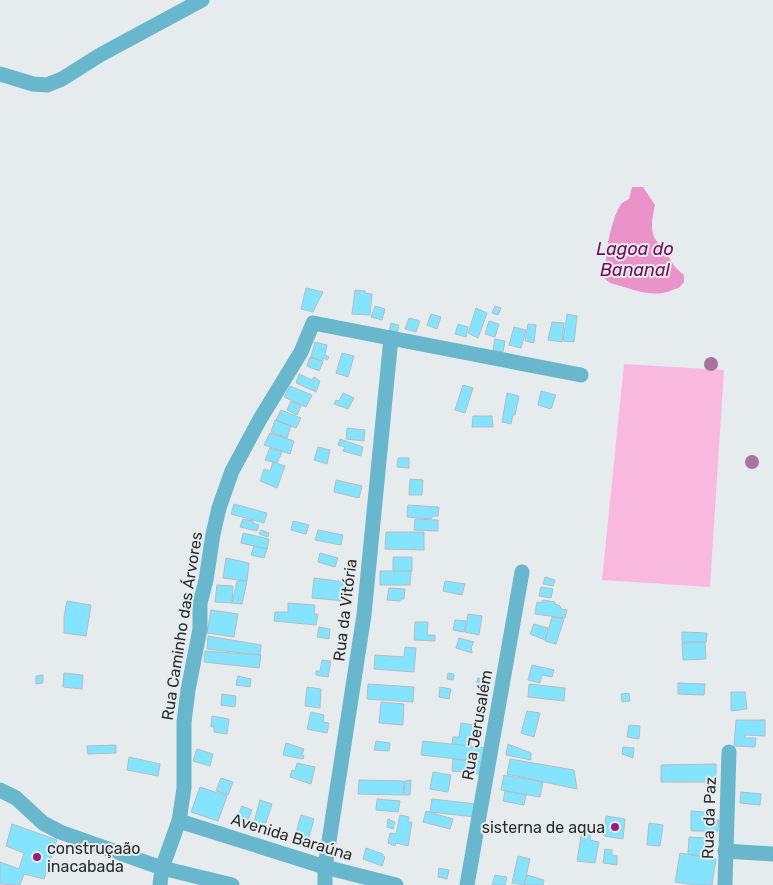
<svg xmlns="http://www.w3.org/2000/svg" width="773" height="885" font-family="Rubik,sans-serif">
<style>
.green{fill:#f9b9df}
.water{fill:#ea93c9}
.building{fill:#84e4ff;stroke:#b6bcbe}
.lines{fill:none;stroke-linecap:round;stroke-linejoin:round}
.street{stroke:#69b7cc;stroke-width:15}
.tree{fill:#a8739c}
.poi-dot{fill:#991d76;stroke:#e6eced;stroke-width:2}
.labels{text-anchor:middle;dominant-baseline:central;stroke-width:4;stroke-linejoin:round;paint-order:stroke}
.street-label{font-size:16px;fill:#2b2d2d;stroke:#e6eced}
.poi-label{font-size:16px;fill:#2b2d2d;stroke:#e6eced;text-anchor:end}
.water-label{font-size:18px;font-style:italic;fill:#740c58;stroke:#e6eced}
</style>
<rect width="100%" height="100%" fill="#e6eced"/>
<!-- green -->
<polygon class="green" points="624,364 724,370 710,587 602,580"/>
<!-- water -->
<path class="water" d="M 632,187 L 643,187 L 655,205 C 651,224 648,239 667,250 C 669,261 675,268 684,275 L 684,282 L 679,288 C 673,289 669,292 663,293 C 646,296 626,287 610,283 L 605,279 C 604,261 610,221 620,206 C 622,202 626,201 629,199 Z"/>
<!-- building -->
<g class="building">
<polygon points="306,288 323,292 313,312 301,309"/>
<polygon points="355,290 365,291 365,293 372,294 370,315 352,314"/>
<polygon points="375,306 385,309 382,320 371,317"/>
<polygon points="495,306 501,308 498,315 492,313"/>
<polygon points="476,308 487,313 478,338 468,333"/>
<polygon points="431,314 441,317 437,329 427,325"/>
<polygon points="567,314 577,316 574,342 563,341"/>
<polygon points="409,318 420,321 416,332 405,329"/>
<polygon points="489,321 499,324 495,337 485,334"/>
<polygon points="552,322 564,323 562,342 548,340"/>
<polygon points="391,323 399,325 397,334 389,332"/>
<polygon points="458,324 468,327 466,337 455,334"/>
<polygon points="528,324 536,325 534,343 525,341"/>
<polygon points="514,327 526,330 521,348 509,345"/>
<polygon points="495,339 505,341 503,352 493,350"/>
<polygon points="315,342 327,345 325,355 329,357 327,360 323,358 323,361 311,357"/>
<polygon points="342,353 354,356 348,377 336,373"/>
<polygon points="310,357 323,362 319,371 307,366"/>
<polygon points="299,374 312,380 314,377 320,381 316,392 296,383"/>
<polygon points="463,385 473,388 465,413 455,410"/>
<polygon points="290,386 312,395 306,407 284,397"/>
<polygon points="541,391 556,395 551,409 538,405"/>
<polygon points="343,393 354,398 348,409 334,404 336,400 339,401"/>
<polygon points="507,393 519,396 515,415 513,415 511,424 502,422"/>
<polygon points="291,401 301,406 297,415 287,410"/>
<polygon points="281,410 301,418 296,428 276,420"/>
<polygon points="473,416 492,416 493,427 472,427"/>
<polygon points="275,420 291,426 287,438 271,432"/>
<polygon points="347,428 365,430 364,441 346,439"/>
<polygon points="270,433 294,441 290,454 264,445"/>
<polygon points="340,439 363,447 361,456 343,451 345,447 338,445"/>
<polygon points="318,447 330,450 327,464 314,460"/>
<polygon points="270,448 282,452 277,463 265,460"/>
<polygon points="398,458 409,458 409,468 397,467"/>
<polygon points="273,462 285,466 277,488 260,481 264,469 270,471"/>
<polygon points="410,479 423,480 422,495 409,495"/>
<polygon points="336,480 362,486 359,498 334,492"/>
<polygon points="234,504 267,513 264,523 231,514"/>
<polygon points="408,505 439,507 438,516 433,516 431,519 407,517"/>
<polygon points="243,519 253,521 253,523 259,525 257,531 240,527"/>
<polygon points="415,519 438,520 438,531 414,530"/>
<polygon points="293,521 309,525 306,534 291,530"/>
<polygon points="261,530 269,533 268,537 259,534"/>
<polygon points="318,530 343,535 341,545 315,540"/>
<polygon points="386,532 424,532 424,550 385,549"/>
<polygon points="243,533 269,539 267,549 241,543"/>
<polygon points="254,546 267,549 264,558 251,555"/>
<polygon points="320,553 338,558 335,567 318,562"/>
<polygon points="393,557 412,557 412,571 393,572"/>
<polygon points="226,558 249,563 247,581 223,578"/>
<polygon points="380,571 411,571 410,585 380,585"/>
<polygon points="545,577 555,580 553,586 543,584"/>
<polygon points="314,578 345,582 345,601 312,598"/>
<polygon points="237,581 247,581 242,604 232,603"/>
<polygon points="445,581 465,584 462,595 443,591"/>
<polygon points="217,585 233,586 232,603 215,602"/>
<polygon points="541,587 553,589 551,598 539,596"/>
<polygon points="389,588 405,589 404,599 400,599 400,601 387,600"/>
<polygon points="543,600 555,602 555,604 560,606 561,609 567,610 565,618 535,614 537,602 541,603"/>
<polygon points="67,601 91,605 86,636 64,633 64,617"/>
<polygon points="288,603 315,605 314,614 318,614 316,625 274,621 275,612 288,612"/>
<polygon points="211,610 238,614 234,637 207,633"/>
<polygon points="468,614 482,616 479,635 465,632"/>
<polygon points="552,617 564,619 556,644 545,641"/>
<polygon points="455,620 466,621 464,632 453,630"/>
<polygon points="415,622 428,622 427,635 435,635 435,641 414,640"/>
<polygon points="534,624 548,628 545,640 530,634"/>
<polygon points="319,627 330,629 329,639 317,637"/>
<polygon points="682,632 707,633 706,642 682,642"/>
<polygon points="208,636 261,645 260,655 207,649"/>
<polygon points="459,638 474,642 471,647 472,653 456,648"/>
<polygon points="705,642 706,659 683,660 682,643"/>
<polygon points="405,647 416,648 414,672 374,669 375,655 404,657"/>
<polygon points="205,651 261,655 259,668 204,662"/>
<polygon points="322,660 331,661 328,677 316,675 316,671 320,671"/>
<polygon points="532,665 554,670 552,677 542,675 540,683 528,680"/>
<polygon points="64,673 83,675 82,689 63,687"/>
<polygon points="448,673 454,674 453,680 447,679"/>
<polygon points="43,675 43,683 36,684 36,676"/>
<polygon points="238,676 251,679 250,687 236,685"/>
<polygon points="478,678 486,679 484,690 476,687"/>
<polygon points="678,683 705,684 704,695 678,694"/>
<polygon points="368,684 414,687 413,702 367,699"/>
<polygon points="529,684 565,688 564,701 528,697"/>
<polygon points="307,687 321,689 320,708 305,706"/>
<polygon points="440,687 451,689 449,699 439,697"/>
<polygon points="731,692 745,692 747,709 731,711"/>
<polygon points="629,693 630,701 622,702 621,694"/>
<polygon points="222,694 236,696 235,707 221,705"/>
<polygon points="381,702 404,704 403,725 379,723"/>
<polygon points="527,711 540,713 534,737 521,733"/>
<polygon points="311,712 324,715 323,722 329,723 327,733 307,729"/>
<polygon points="212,716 229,719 227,734 214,732 214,727 211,727"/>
<polygon points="736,720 765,720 765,736 745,735 745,738 756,738 755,747 734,746"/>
<polygon points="461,723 474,725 471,746 452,744 453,737 459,737"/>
<polygon points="629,725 640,726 639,739 627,737"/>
<polygon points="376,741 390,743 389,751 374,750"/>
<polygon points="423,741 487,748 485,762 421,755"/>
<polygon points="286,743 304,749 302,755 304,756 303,759 283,755"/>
<polygon points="508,744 531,753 531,760 506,755"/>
<polygon points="116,745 116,753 88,754 87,746"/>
<polygon points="623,747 634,748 633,758 622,754"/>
<polygon points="197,749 213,754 210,766 193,761"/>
<polygon points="129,757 160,764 158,776 127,770"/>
<polygon points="453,759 481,762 480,774 452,771"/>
<polygon points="510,759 574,770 577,789 507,774"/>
<polygon points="297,763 315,767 311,784 290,777 292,770 295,771"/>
<polygon points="716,764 716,782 661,782 661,765"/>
<polygon points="433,772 451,775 448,792 430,789"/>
<polygon points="504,775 543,782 540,797 501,790"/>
<polygon points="221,778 233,782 228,795 216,791"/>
<polygon points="359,780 404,781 403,795 358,794"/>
<polygon points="411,780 410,795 404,795 405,781"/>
<polygon points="200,787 227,796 218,821 191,812"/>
<polygon points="505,791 526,795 524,805 503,801"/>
<polygon points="741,792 761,794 760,805 740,803"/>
<polygon points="377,799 400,801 398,812 376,810"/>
<polygon points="432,799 476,804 475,817 430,812"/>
<polygon points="260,800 272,804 264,829 253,825"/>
<polygon points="242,806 252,810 248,820 238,815"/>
<polygon points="708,810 713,810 711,819 719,820 718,831 691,831 691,811 704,812"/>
<polygon points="426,811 453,819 450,829 423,822"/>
<polygon points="301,815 314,819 306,848 293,844"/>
<polygon points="400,815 409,817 408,822 412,822 408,846 396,843 395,846 388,843 390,833 396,834"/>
<polygon points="606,816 625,819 623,839 604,836"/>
<polygon points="388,819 395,822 393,829 387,827"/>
<polygon points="649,823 663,825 660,846 647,845"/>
<polygon points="12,824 57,840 44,879 24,874 20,885 0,884 0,862 19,869 24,853 6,846"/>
<polygon points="582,831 591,833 590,840 599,842 595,863 577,861"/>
<polygon points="689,837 708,838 707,857 688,854"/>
<polygon points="366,848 383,854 383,856 385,857 382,866 363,859"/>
<polygon points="605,849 612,850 612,855 617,856 617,865 603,863"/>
<polygon points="680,853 716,859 712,885 695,885 675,882"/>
<polygon points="518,856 530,859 524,885 512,883"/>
<polygon points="439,868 449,870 447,879 438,877"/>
<polygon points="495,875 507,877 505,885 492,885"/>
<polygon points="527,875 544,880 543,885 524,885"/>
</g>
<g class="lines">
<!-- street -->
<g class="street">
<polyline points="0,74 33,84 47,85 62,79 100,55 202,0"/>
<polyline points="0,790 16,798 43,823 60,832 162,868 232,885"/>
<polyline points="179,821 325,867 396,885"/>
<polyline points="725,851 773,854"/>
<polyline points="160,885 162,868 179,821 184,788 184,722 188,690 200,629 200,603 206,580 213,534 219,508 232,471 260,419 301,352 313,323 581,375"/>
<polyline points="325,885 325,867 364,615 391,338"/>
<polyline points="467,885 522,572"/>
<polyline points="725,885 729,752"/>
</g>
</g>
<!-- trees -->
<g class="tree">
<circle cx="711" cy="364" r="7"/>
<circle cx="752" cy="462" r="7"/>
</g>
<!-- markers -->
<g class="poi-dot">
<circle cx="615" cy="827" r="5"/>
<circle cx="37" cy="857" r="5"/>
</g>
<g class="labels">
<!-- street labels -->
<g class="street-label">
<text transform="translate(345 610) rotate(-83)">Rua da Vitória</text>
<text transform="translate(182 626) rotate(-81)">Rua Caminho das Árvores</text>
<text transform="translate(477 725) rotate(-80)">Rua Jerusalém</text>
<text transform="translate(709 818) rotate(-88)">Rua da Paz</text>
<text transform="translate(292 837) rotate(17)">Avenida Baraúna</text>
</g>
<!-- poi labels -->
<g class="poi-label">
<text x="605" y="827">sisterna de aqua</text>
<text x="47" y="848" text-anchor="start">construçaão<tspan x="47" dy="18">inacabada</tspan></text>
</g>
<!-- water labels -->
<g class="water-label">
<text x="635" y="249">Lagoa do<tspan x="635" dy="21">Bananal</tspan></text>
</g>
</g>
</svg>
